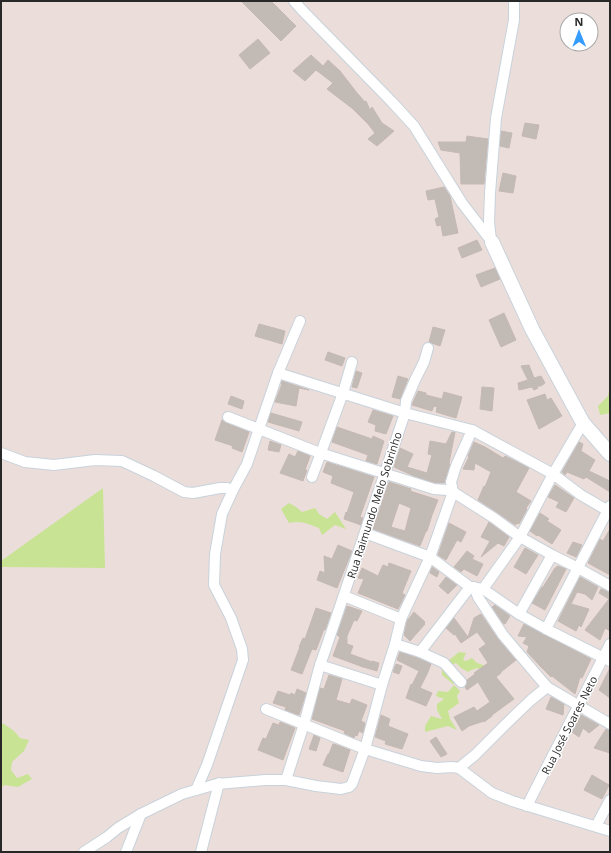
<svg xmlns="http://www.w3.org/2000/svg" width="611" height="853" font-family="'Open Sans',sans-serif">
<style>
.green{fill:#c9e395}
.building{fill:#c2bab5;stroke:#c6b9b3;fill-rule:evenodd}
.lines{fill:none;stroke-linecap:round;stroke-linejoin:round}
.street-casing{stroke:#c8d2db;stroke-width:12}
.secondary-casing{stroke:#c8d2db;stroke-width:16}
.street{stroke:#fff;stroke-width:10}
.secondary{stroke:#fff;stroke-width:14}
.labels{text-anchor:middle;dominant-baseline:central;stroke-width:3;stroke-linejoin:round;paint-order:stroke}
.street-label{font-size:11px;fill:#282828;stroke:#fff}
</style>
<rect width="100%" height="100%" fill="#ebdeda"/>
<!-- green -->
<g class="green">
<polygon points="610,386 610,413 600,415 598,406 608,396"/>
<polygon points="103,488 105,568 1,567 1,561"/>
<path d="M 289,503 L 296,507 L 302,512 L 315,508 L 319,514 L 327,519 L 335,512 L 346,529 L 335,525 C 330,528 327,532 322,535 L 319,528 C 308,524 301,520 289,523 L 281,509 Z"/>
<polygon points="459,652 466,653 463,660 466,661 472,658 477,663 486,666 488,676 478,668 471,670 468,672 461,668 456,663 451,665 460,678 453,684 442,675 442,666"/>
<polygon points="454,685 460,691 457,696 459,703 448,711 450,719 457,730 448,726 425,732 425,726 431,716 442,719 437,710 437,704 444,699 436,696 438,691 448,692"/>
<polygon points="1,724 4,724 14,731 20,738 29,740 24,751 12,762 11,770 17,778 28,774 32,779 18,787 4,785 1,788"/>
</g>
<!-- building -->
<g class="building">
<polygon points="241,1 271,1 296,26 281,41"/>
<polygon points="258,39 270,53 250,69 239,55"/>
<polygon points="311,55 323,66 328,60 340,71 357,93 365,102 366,101 370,110 372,107 382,123 394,131 377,146 368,139 375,133 368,124 353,109 327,89 333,83 316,70 305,81 293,71"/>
<polygon points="525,123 539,125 536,139 522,136"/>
<polygon points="501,131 512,133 509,148 500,146"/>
<polygon points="467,136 488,139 484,184 461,184 460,153 441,150 438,142 466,142"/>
<polygon points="503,173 516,176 513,193 499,191"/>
<polygon points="444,187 450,196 458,233 443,236 441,225 437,226 435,219 439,217 435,199 428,200 426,191"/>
<polygon points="477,240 482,250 462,258 458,248"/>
<polygon points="495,268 500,279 481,287 476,275"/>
<polygon points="504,313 516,340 501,347 489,320"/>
<polygon points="259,324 285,331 282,344 255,336"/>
<polygon points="433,327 445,330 440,346 429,342"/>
<polygon points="328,352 345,358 342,366 325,360"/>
<polygon points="529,365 534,378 541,376 545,383 541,386 537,386 538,388 534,390 532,387 519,390 518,383 528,380 521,366"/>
<polygon points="356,371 362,373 357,388 352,387"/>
<polygon points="398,376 408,379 400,399 392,397"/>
<polygon points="282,381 309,390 299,388 296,406 275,402 282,384 281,384"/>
<polygon points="482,387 494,388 492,411 480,409"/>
<polygon points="418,391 426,393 426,395 442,399 444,392 462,397 456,418 436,412 437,407 434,406 432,411 412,405"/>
<polygon points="545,394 547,400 551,398 562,416 539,429 527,400"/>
<polygon points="231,396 244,401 242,409 228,404"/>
<polygon points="373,410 393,416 386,434 375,431 376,425 368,422"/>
<polygon points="271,413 302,422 299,431 268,422"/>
<polygon points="222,420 226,423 249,432 242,452 232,448 233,446 215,440"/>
<polygon points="337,427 372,439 373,436 384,441 377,464 366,461 368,455 332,442"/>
<polygon points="452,432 455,432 449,463 450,464 444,483 435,483 414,476 394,467 400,448 413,454 407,467 427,473 432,455 428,454 430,441 446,444"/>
<polygon points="270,441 281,445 279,452 268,450"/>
<polygon points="474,442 485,447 503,458 505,456 529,468 516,492 531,501 526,508 527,509 519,524 518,523 515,525 498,513 478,500 484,486 485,487 491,472 475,463 474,470 463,469 469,457 468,456"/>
<polygon points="579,442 583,444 581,451 595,460 589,471 610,481 610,492 586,477 584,479 567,472 565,475 562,472"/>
<polygon points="298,451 310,456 305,470 307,470 303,481 280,473 289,454 295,457"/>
<polygon points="327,462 374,477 360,517 363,518 361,525 344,519 346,512 347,513 354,492 331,483 333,476 323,472"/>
<path d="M 389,482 L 411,489 L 410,491 L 438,500 L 432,515 L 427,531 L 426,531 L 420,546 L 373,529 ZM 399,503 L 411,508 L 405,531 L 391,527 Z"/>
<polygon points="555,485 574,498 566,512 556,507 559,502 548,497"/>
<polygon points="540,513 549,519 547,521 561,530 552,544 538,535 537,536 530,531"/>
<polygon points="489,522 509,537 504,546 498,543 481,557 490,541 481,537"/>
<polygon points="449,523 466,532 461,542 457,540 446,560 438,555"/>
<polygon points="610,529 610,575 588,563 600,539 603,541"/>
<polygon points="573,542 582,545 576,557 567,553"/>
<polygon points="338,545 352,551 337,588 317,580 320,571 325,573 324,556 332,559"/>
<polygon points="525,548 538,555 526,574 514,567"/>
<polygon points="467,551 474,556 472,559 483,564 477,576 464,569 461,572 454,567"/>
<polygon points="389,563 411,571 402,593 405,595 398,609 358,593 364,579 358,578 362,568 378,576 383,565 388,567"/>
<polygon points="558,566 566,569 545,610 532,603 542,587 543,587 555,568"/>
<polygon points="432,567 439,572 437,577 430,573"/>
<polygon points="446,577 457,585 448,594 439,586"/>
<polygon points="580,577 598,587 592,600 585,594 577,592 571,604 589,609 581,627 579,625 576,631 558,621"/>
<polygon points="601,589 610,592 610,631 605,628 600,640 585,630 609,599 599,593"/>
<polygon points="495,605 510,616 505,624 503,623 492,607"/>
<polygon points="347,606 362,611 357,621 354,620 347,636 347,644 353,646 350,654 372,662 372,661 379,663 377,671 363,667 333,656 340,637 337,635"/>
<polygon points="316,608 331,613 325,630 324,629 316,650 312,649 302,674 291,670 300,647 299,647 303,638 305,639"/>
<polygon points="414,612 425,622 424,623 425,624 410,641 404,635 407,621"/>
<polygon points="481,614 498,639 516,660 501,672 501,673 496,677 514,699 492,715 492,716 484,722 484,721 469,726 462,731 454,717 474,707 477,711 490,702 478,682 467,690 465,687 467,684 467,680 475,674 474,673 488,663 479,649 486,644 477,632 461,643 455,634 454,635 446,628 454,618 468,637 474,618"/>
<polygon points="524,624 591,659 582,678 580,677 575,694 552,676 551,677 542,668 527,652 529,646 523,643 527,637 518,636"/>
<polygon points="400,652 418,658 431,664 428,672 420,688 432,693 426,706 406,698 411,684 412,685 419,671 397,660"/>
<polygon points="396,664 402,666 399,674 393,672"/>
<polygon points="610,668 610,698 599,690"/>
<polygon points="329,675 342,679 336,700 350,704 352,699 367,705 361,721 365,723 363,733 359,731 357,736 355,735 354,738 344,733 345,731 312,719 320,688 324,689"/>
<polygon points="297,689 306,693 299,715 285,710 286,707 273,703 278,691 290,695 291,693 295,695"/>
<polygon points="551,697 564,704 563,715 546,709"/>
<polygon points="381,715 390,719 388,726 408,734 402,749 385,744 386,741 375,737"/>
<polygon points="581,715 599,725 589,733 583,728 579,737 572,732"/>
<polygon points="280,722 295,728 283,760 258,750 263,738 266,739 273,723 279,725"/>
<polygon points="606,729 610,730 610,753 594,748"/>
<polygon points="314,735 320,738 316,751 309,749"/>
<polygon points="436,737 447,754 441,757 430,741"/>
<polygon points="333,744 334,744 350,750 343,772 323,765 328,754 329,754"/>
<polygon points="592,775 609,785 602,799 584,790"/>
</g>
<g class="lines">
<!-- street casing -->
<g class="street-casing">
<g id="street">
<polyline points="294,1 301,9 392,102 414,126 462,203 492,242"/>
<polyline points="491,240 489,222 490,193 496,118 514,20 514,1"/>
<polyline points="278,373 405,413 326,648 320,665 304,724 286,780"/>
<polyline points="228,417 320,453 434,489 447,490 453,492 494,518 520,537 552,555 578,568 610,586"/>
<polyline points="472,430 553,474 581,495 610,512"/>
<polyline points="1,453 25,462 54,465 95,460 122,461 154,476 184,492 193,493 220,488 227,488 233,490 247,464 278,373 300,321"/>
<polyline points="312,477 343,393 352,362"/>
<polyline points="365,533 430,557 470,587 483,589 519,614 546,629 610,661"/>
<polyline points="474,587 478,597 503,635 547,687 610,724"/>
<polyline points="483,589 520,537 553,474 583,423"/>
<polyline points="344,596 401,619"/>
<polyline points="519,614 552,555"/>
<polyline points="546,629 610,506"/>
<polyline points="395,644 420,652 444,663 461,682"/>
<polyline points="420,652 470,587"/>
<polyline points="320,665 382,685"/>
<polyline points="266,709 365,749 421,766 437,768 452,767 459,768 475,755 507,723 531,700 547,687"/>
<polyline points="459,768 492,793 512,801 610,831"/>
<polyline points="196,790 207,765 243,660 242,649 231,618 214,585 215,554 222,514 233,490"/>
<path d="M 527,806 C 554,752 583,698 610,644"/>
<polyline points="596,826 610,800"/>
<polyline points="84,852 107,837 118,828 141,814 182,794 217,784 265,780 286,780 316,786 341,789 349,787 352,784 365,749 382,685 395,644 401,619 430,557 453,492 451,482 456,466 472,430 405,413 406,401 415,380 424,362 428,348"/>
<polyline points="126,852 141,814"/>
<polyline points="201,852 219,783"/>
</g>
</g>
<!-- secondary casing -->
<g class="secondary-casing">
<polyline id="secondary" points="492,242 532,329 583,423 610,454"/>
</g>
<!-- street -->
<use href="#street" class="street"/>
<!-- secondary -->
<use href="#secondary" class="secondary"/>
</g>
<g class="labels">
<!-- street labels -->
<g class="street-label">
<text transform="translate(374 505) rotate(-72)">Rua Raimundo Melo Sobrinho</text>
<text transform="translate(569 725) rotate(-63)">Rua José Soares Neto</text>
</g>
</g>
<!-- border -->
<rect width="611" height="853" fill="none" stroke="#282828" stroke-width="4"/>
<!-- north arrow -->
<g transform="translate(579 32) rotate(359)"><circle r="19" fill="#ffffff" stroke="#a9a9a9"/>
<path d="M0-3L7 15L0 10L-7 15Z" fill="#359cfc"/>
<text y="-6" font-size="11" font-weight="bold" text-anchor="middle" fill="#282828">N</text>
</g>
</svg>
